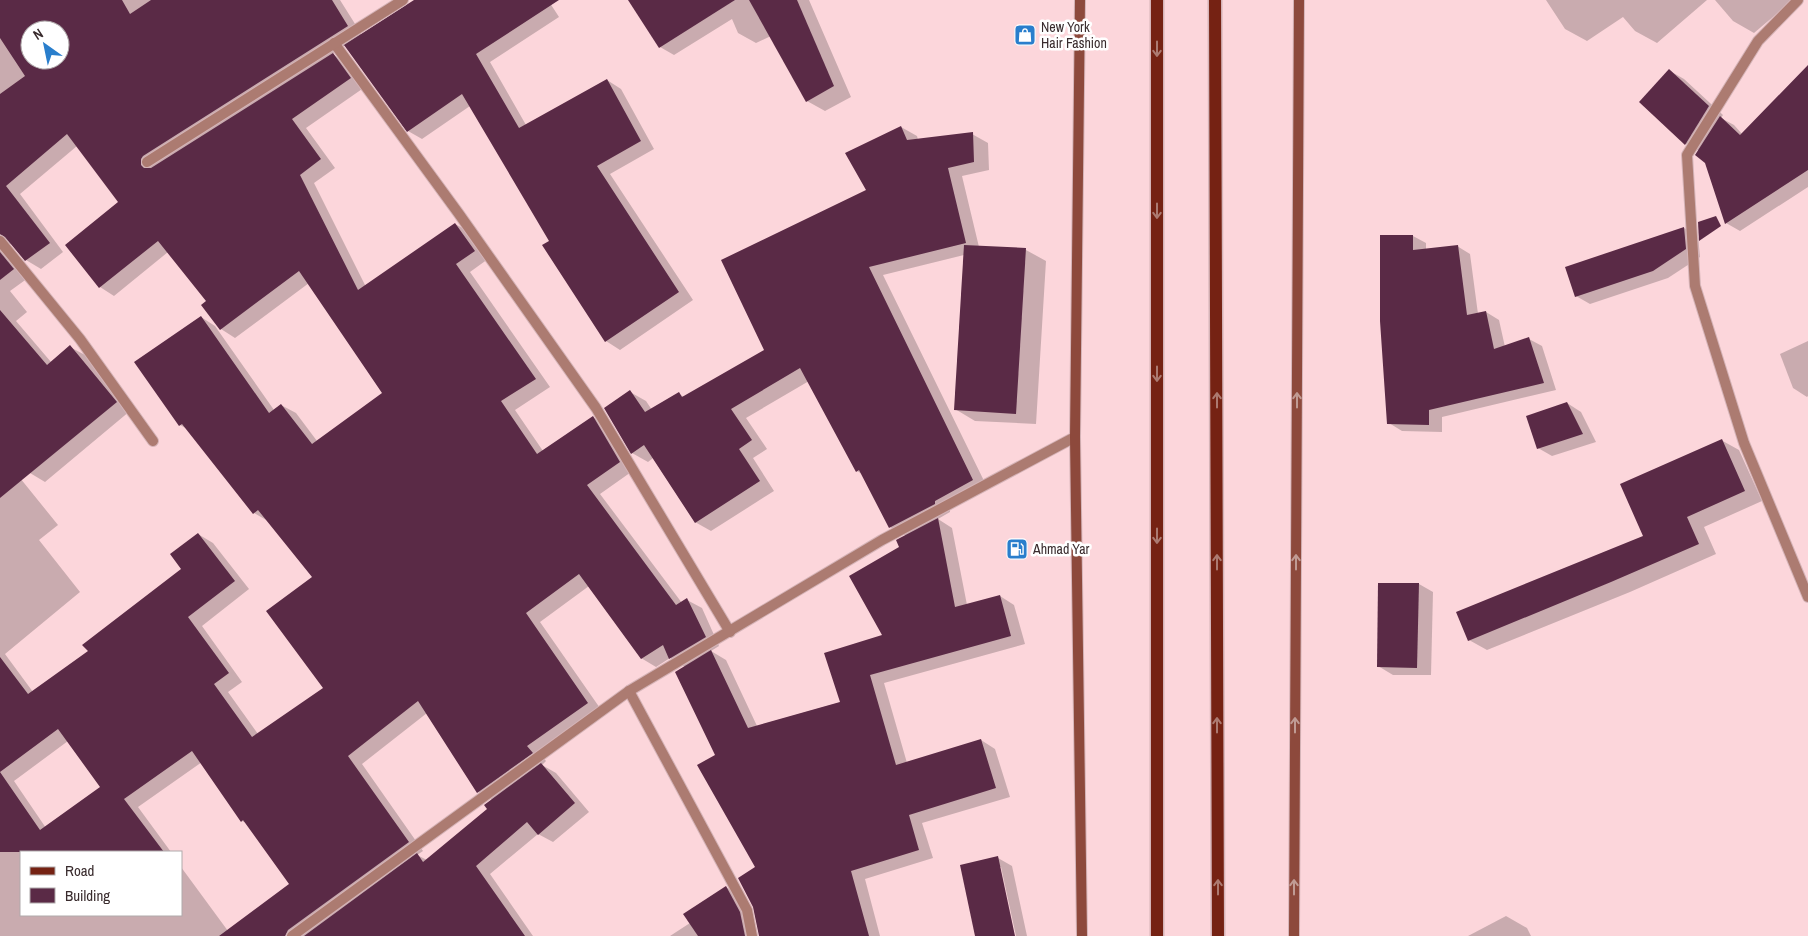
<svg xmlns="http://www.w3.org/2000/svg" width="1808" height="936" font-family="'Archivo Narrow',sans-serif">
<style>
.shadow{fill:#0003;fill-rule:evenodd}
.building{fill:#5a2a46;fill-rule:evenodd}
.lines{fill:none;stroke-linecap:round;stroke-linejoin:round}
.service-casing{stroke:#d5b4b8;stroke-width:12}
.minor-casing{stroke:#d5b4b8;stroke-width:12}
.secondary-casing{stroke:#d5b4b8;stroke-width:12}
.primary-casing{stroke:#d5b4b8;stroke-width:15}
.service{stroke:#ac7b71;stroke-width:10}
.minor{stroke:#ac7b71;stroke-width:10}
.secondary{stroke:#8d493c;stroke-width:10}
.primary{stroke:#752213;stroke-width:12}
.oneway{stroke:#ac7a71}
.oneway2{stroke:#c09b94}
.labels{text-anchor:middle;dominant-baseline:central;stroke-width:5;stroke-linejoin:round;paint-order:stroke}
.poi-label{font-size:14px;fill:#392b2d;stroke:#fff;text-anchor:start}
</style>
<rect width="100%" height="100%" fill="#fcd6db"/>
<!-- shadow -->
<g class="shadow">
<path d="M 0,0 L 340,0 L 362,35 L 417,0 L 548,0 L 559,17 L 490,62 L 526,125 L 607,80 L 621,89 L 654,149 L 610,174 L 693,300 L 620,350 L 606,341 L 544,246 L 551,241 L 470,106 L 422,139 L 408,131 L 346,45 L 332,54 L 347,63 L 365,87 L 306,128 L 335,168 L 314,183 L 366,287 L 455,224 L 470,232 L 488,259 L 470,272 L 550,387 L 515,410 L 543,451 L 593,417 L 607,426 L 634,470 L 600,494 L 682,603 L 687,600 L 702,608 L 719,646 L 711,651 L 726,660 L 757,726 L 841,702 L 883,636 L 901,548 L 906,536 L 890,527 L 862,474 L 857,471 L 809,381 L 746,418 L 767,449 L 753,458 L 774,491 L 711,531 L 695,522 L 653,458 L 648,462 L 632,453 L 630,392 L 646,401 L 652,410 L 679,394 L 684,397 L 766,350 L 868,190 L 901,127 L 917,136 L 918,140 L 972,134 L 988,143 L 989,170 L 962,176 L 979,247 L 1026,250 L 1046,261 L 1036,424 L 975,421 L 955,409 L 964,255 L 883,275 L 988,489 L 950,509 L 950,512 L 938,519 L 952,528 L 967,605 L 1000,596 L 1014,605 L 1025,644 L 884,683 L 907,763 L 981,740 L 995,749 L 1010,797 L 922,823 L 933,858 L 865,879 L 880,936 L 760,936 L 756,868 L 685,667 L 670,658 L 656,667 L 641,658 L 589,586 L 540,622 L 602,711 L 541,755 L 546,761 L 542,765 L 556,773 L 589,812 L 553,842 L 538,834 L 490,874 L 533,936 L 0,936 L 0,466 L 16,473 L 58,525 L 39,540 L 80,592 L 5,654 L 33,692 L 90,651 L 183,569 L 198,534 L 213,543 L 249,589 L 202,626 L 242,682 L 228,692 L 258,734 L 324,688 L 314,577 L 268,521 L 254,513 L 189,430 L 180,425 L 201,317 L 215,326 L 274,410 L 281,405 L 296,413 L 317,441 L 383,394 L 309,283 L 235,338 L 221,329 L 208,302 L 168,252 L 114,296 L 100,287 L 120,202 L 77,146 L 20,194 L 63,252 L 41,269 L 26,260 L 11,243 L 8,248 L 28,278 L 10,291 L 27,312 L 16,321 L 51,362 L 70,347 L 85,355 L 130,411 L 45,482 L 30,473 L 0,437 ZM 30,30 L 60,30 L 60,60 L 30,60 ZM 427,713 L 478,792 L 492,800 L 489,809 L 427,860 L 417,855 L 423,851 L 362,764 ZM 68,741 L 102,787 L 46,828 L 14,781 ZM 202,762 L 242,821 L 246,823 L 291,884 L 228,931 L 181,867 L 181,915 L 21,915 L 21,852 L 171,852 L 138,807 Z"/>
<polygon points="630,0 809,0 851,97 825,111 807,101 771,36 756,43 738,33 732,19 674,55 660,47"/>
<polygon points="1546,0 1707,0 1657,43 1635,31 1623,17 1587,41 1565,29"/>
<polygon points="1715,0 1793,0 1754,33 1733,21"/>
<polygon points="1808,67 1808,187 1740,231 1726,223 1706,163 1699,151 1686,144 1641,102 1670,71 1684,79 1723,115 1721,118 1734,125 1742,134"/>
<polygon points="1684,228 1698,236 1700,257 1668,278 1590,304 1576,296 1567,268"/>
<polygon points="1413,236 1426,243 1426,250 1457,246 1470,254 1478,314 1486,312 1499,320 1505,347 1529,339 1542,346 1556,390 1442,417 1442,432 1402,431 1389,423"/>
<polygon points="1808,341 1808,396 1807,397 1793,388 1780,354"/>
<polygon points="1567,403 1581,412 1596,442 1552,456 1538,448"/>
<polygon points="1721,440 1739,450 1762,501 1704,527 1716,554 1630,592 1487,650 1469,640 1645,536"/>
<polygon points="1419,584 1433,592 1431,675 1393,675 1378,666"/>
<polygon points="998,858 1012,866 1027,936 1016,936 1001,867 999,867 1014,936 976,936"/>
<polygon points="726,887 741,896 755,922 758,936 670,936 690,923"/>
<polygon points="1506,916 1527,928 1531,936 1468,936"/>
</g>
<!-- building -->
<g class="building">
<path d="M 0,0 L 122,0 L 130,14 L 151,0 L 332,0 L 348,26 L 143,156 L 141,159 L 141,165 L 144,168 L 151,168 L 333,53 L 351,78 L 292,119 L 321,159 L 300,175 L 358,290 L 455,223 L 475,251 L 456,264 L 536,379 L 501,401 L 537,454 L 593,416 L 620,462 L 587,485 L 676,605 L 687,598 L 706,637 L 669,659 L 663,645 L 641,659 L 579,574 L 526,613 L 588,703 L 527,746 L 533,753 L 477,793 L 418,701 L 348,756 L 409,842 L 288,930 L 285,936 L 219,936 L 289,884 L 243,820 L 241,822 L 192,751 L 124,799 L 164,852 L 0,852 L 0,657 L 28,694 L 88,651 L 82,645 L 181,569 L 170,554 L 198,533 L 235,581 L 188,617 L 229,673 L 214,684 L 252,737 L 323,688 L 266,611 L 312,577 L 258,510 L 253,514 L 182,424 L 179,426 L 134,362 L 201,316 L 269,413 L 281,404 L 312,444 L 382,393 L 299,271 L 220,330 L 201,305 L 206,301 L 158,241 L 99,288 L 65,245 L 118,202 L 67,134 L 6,186 L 50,243 L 25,261 L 5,237 L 0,234 L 0,94 L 25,76 L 0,38 ZM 30,30 L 60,30 L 60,60 L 30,60 ZM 58,729 L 100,787 L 40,830 L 0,772 Z"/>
<polygon points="414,0 559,0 476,54 519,128 607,79 641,141 597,166 679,292 605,342 542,245 549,241 462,94 407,132 344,45"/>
<polygon points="628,0 735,0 659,48"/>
<polygon points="749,0 797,0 834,86 806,102"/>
<polygon points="1808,65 1808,170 1725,224 1705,163 1695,155 1720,116 1740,135"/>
<polygon points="1669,69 1709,106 1685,145 1639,102"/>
<polygon points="901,126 907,140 973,132 974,162 948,168 966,243 869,267 973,480 935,501 935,504 889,528 859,470 856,472 800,368 731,409 752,440 739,449 760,481 695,523 644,445 631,454 604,408 630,390 645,412 679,392 682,397 764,350 721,260 866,190 845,153"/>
<polygon points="1716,216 1721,226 1699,241 1698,222"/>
<polygon points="1684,227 1686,249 1653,271 1575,297 1565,267"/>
<polygon points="1380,235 1413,235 1413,250 1458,245 1467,315 1486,311 1494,349 1529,337 1544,383 1429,410 1429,425 1387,424 1380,321"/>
<polygon points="964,245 1026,248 1016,414 954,410"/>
<polygon points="0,252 14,269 0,280"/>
<polygon points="0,310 47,365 70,345 117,402 0,498"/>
<polygon points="1567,402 1583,434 1537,449 1526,416"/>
<polygon points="1722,439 1745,491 1687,517 1699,544 1611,582 1468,641 1456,612 1643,536 1620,484"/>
<polygon points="938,518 955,607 1000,595 1011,636 870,675 896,765 981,739 996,788 909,815 919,850 851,871 869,936 759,936 753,907 738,878 755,867 697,765 715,755 675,672 711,650 748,728 840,702 824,653 882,635 849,576 899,547 896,540"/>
<polygon points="1378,583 1419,583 1417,668 1377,667"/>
<polygon points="541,763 575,803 538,835 527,822 476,866 525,936 304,936 417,853 423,862 487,809 484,805"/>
<polygon points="998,856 1015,936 975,936 960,865"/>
<polygon points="726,886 740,912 745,936 698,936 683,914"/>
</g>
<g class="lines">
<!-- service casing -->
<g class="service-casing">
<polyline id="service" points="0,241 80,339 153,441"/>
</g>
<!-- minor casing -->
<g class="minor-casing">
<g id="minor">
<polyline points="1798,0 1758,41 1687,155 1695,286 1744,443 1808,597"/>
<polyline points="334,43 459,214 596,408 730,632"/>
<polyline points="147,162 403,0"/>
<polyline points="629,691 747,910 752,936"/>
<polyline points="292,936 629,691 882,540 1075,437"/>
</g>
</g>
<!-- secondary casing -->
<g class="secondary-casing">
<g id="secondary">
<polyline points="1080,0 1075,437 1082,936"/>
<polyline points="1294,936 1299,0"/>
</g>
</g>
<!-- primary casing -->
<g class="primary-casing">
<g id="primary">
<polyline points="1215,0 1218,936"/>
<polyline points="1157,936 1157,0"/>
</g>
</g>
<!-- service -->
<use href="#service" class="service"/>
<!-- minor -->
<use href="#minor" class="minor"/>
<!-- secondary -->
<use href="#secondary" class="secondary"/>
<!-- primary -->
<use href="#primary" class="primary"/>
</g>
<!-- one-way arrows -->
<defs><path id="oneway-shaft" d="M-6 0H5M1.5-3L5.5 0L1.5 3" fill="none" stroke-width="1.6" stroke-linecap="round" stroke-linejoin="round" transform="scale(1.25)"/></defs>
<g class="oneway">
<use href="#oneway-shaft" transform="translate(1157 49) rotate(90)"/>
<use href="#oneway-shaft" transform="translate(1157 211) rotate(90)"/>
<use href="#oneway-shaft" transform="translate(1157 374) rotate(90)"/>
<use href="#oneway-shaft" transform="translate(1217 400) rotate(-90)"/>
<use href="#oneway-shaft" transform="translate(1157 536) rotate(90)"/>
<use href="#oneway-shaft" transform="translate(1217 562) rotate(-90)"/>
<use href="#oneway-shaft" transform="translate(1217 725) rotate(-90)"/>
<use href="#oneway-shaft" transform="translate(1218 887) rotate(-90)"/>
</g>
<g class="oneway2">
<use href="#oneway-shaft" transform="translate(1297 400) rotate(-90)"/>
<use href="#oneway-shaft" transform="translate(1296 562) rotate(-90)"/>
<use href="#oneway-shaft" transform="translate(1295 725) rotate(-90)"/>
<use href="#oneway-shaft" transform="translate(1294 887) rotate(-90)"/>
</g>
<!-- icons -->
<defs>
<g id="shop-square" transform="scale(1.125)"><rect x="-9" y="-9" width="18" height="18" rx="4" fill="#297ecc" stroke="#fff"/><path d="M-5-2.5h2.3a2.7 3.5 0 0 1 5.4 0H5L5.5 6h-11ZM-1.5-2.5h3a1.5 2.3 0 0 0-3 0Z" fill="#fff"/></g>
<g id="fuel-square" transform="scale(1.125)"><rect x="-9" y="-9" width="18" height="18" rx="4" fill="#297ecc" stroke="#fff"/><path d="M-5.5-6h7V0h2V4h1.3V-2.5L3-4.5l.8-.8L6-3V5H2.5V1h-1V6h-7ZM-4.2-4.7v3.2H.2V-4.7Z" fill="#fff"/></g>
</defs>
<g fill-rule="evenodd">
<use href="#shop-square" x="1025" y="35"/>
<use href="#fuel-square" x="1017" y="549"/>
</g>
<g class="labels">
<!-- poi labels -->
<g class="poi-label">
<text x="1041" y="27">New York<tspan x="1041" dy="16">Hair Fashion</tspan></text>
<text x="1033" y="549">Ahmad Yar</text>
</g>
</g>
<!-- legend -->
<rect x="20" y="851" width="162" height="65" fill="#ffffff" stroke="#b0aaab"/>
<rect x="30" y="867" width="25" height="8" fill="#752213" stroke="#b0aaab"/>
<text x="65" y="876" font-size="15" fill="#392b2d">Road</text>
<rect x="30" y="888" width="25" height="15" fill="#5a2a46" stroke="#b0aaab"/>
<text x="65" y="901" font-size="15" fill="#392b2d">Building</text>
<!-- north arrow -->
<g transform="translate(45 45) rotate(327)"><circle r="24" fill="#ffffff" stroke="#b0aaab"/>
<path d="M0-4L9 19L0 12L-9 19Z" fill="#297ecc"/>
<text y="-8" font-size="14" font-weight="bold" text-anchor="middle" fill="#392b2d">N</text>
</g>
</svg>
